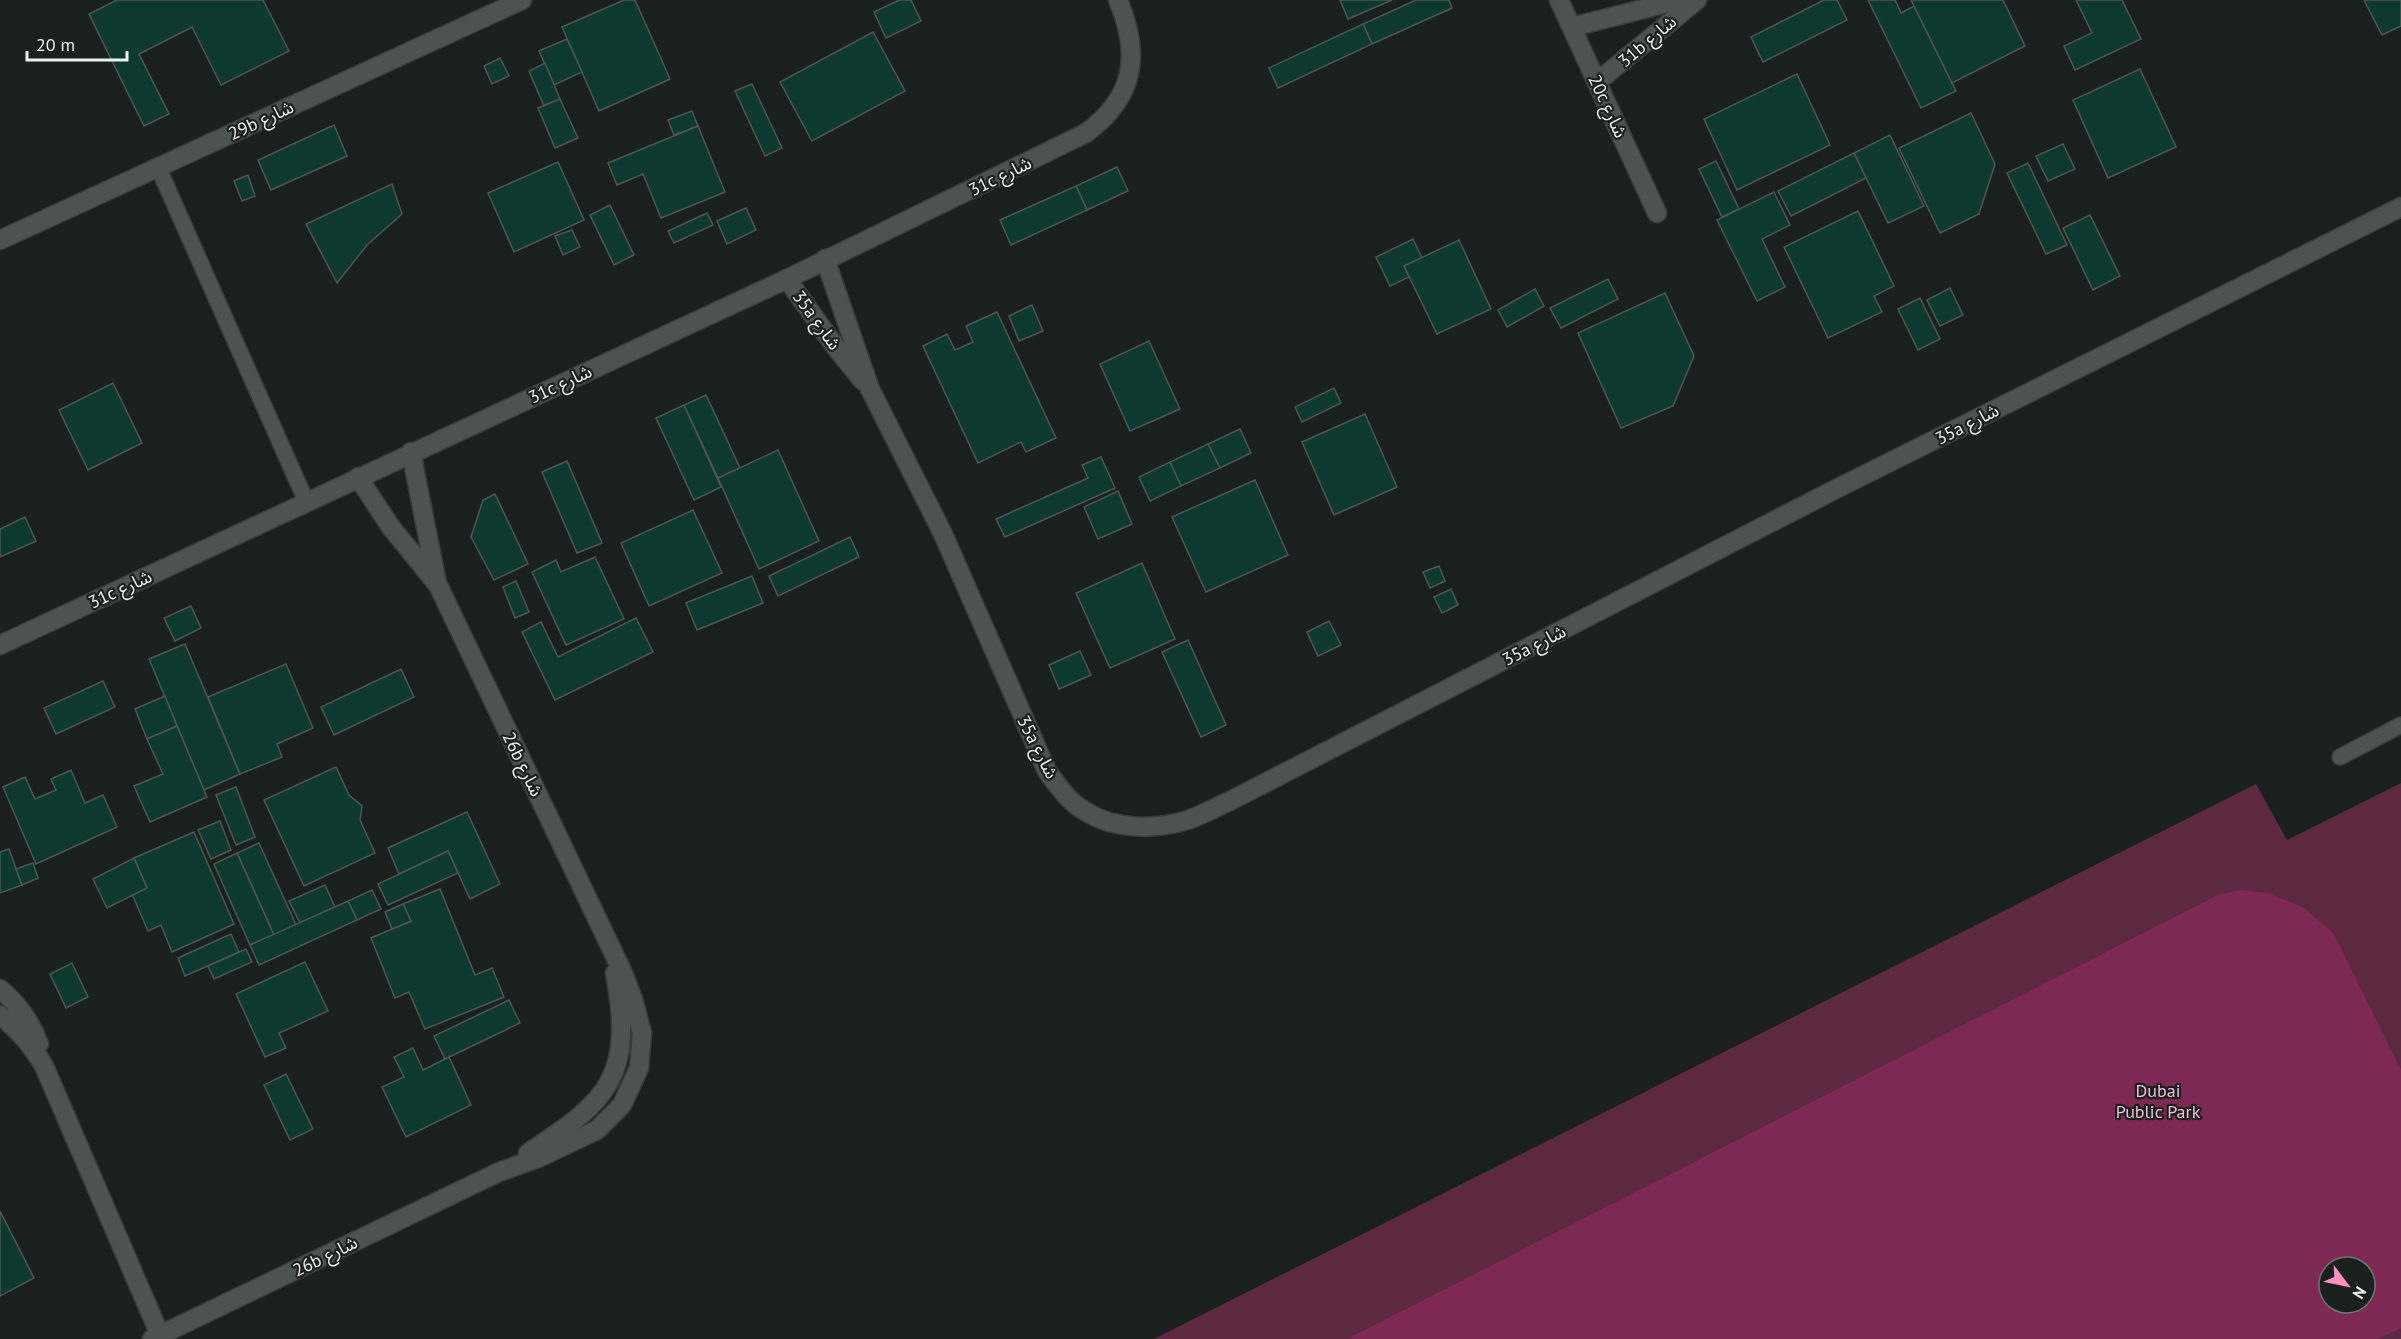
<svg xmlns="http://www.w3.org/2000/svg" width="2401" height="1339" font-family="'PT Sans','Noto Sans Arabic',sans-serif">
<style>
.green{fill:#5d2941;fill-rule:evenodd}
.water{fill:#7e2854;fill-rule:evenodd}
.building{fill:#0e392e;stroke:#4e5653;stroke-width:1.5}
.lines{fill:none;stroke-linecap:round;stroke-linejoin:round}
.service-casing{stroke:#383d3b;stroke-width:18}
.minor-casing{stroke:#383d3b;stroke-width:21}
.service{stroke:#4c5451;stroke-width:15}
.minor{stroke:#4c5451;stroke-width:18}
.labels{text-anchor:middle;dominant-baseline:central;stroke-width:4.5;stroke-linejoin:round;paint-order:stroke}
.street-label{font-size:18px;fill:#ecf1ef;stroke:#1a201e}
.park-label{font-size:18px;fill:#f2bfd4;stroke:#1a201e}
</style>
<rect width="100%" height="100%" fill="#1a201e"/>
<!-- green -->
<path class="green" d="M 2401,783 L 2401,1339 L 1154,1339 L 2256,784 L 2287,840 ZM 2329,1267 L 2365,1267 L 2365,1303 L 2329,1303 Z"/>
<!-- water -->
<path class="water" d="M 2239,890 L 2269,893 L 2304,908 L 2334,934 L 2401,1070 L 2401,1328 L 2378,1339 L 1347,1339 L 2218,895 ZM 2329,1267 L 2365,1267 L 2365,1303 L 2329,1303 Z"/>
<!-- building -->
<g class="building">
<polygon points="117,0 263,0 289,51 221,85 192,27 139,54 169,114 144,126 89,14"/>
<polygon points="624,0 635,0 670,79 599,111 562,27"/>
<polygon points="899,0 911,0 921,21 886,38 874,12"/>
<polygon points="1340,0 1392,0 1348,19"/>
<polygon points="1416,0 1449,0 1452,8 1372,44 1363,24"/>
<polygon points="1824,0 1837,0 1847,20 1763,62 1751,37"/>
<polygon points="1868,0 1895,0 1901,13 1914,6 1956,91 1921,108"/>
<polygon points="1911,0 2003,0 2025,46 1952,83"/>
<polygon points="2076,0 2122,0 2141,39 2075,70 2064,46 2092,33"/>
<polygon points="2364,0 2401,0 2401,26 2382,35"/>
<polygon points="1363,24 1372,44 1278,88 1269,68"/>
<polygon points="873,32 905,91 812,141 780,82"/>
<polygon points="567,39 582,72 554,85 539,51"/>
<polygon points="500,58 509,76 492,84 484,66"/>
<polygon points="545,63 560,99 544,106 529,71"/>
<polygon points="2140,69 2176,147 2108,178 2073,100"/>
<polygon points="1797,74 1830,145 1737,190 1704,119"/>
<polygon points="752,84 782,148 765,156 735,91"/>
<polygon points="560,99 578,138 555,148 538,108"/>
<polygon points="692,111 698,126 674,135 668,120"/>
<polygon points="1971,113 1995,164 1979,214 1940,233 1899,148"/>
<polygon points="334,125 347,156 271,190 258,160"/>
<polygon points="698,126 725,192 661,218 643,174 617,185 608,163"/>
<polygon points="1890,135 1924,206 1888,223 1854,153"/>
<polygon points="2063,144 2075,169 2048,181 2036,156"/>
<polygon points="1854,153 1866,178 1791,216 1778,191"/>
<polygon points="1716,161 1739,209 1722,217 1699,169"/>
<polygon points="558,162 584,220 514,252 488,193"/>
<polygon points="2028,163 2067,245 2046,254 2007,173"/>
<polygon points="1117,167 1128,191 1087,210 1076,186"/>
<polygon points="248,175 255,196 242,201 234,181"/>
<polygon points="392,184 402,214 367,245 337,283 306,224"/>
<polygon points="1076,186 1087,210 1011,245 1000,220"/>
<polygon points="1774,192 1790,225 1762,239 1785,287 1757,301 1717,220"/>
<polygon points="610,205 634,255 614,265 590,215"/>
<polygon points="746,208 756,230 727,244 717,221"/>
<polygon points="1858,211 1894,286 1874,296 1882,312 1828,338 1784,247"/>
<polygon points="707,213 713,225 674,243 668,231"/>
<polygon points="2090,215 2120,276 2093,290 2063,228"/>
<polygon points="572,230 580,247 563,255 555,236"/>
<polygon points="1413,239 1422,258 1404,266 1409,277 1390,286 1376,257"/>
<polygon points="1459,240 1491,309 1437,334 1404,266"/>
<polygon points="1608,279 1618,299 1561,328 1550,308"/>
<polygon points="1950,288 1963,315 1940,326 1927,300"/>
<polygon points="1535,289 1544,306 1507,327 1498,310"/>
<polygon points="1665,293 1694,356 1673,406 1621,428 1578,333"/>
<polygon points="1920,298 1940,339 1918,350 1898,309"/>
<polygon points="1032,305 1043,331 1019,341 1009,316"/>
<polygon points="997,312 1056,438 1026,452 1021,442 978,463 923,346 947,334 955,350 973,342 966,326"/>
<polygon points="1149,341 1180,409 1130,431 1100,364"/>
<polygon points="113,383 142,443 88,470 59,410"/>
<polygon points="1334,388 1341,403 1302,422 1295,407"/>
<polygon points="706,395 740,468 718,478 684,405"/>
<polygon points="684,405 721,487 694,500 656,418"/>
<polygon points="1365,414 1397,487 1334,515 1302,442"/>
<polygon points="1240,429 1251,453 1220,468 1208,444"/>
<polygon points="1208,444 1220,468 1181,486 1170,462"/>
<polygon points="778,450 819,541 759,569 718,478"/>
<polygon points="1101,457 1115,488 1005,537 996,519 1088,478 1082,465"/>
<polygon points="567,461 602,543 577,553 542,472"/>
<polygon points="1170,462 1181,486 1150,501 1139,477"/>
<polygon points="1255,480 1288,555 1206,592 1172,517"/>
<polygon points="1118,491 1132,524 1098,539 1084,507"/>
<polygon points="495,494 528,564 494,580 471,537 483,500"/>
<polygon points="693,510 722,573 649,606 621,543"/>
<polygon points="25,517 36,541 0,557 0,529"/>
<polygon points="850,537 859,557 778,596 769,576"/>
<polygon points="595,557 624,619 566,645 532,572 556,560 561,572"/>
<polygon points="1142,563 1175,639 1110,668 1076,593"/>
<polygon points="1439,566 1445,581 1430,588 1423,572"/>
<polygon points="752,576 763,603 697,630 686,603"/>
<polygon points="516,581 529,612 515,618 503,587"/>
<polygon points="1451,589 1458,605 1442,613 1434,597"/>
<polygon points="191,606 201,628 175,641 164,618"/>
<polygon points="636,618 653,652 555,700 522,632 541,622 558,657"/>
<polygon points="1329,621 1341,645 1318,656 1307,632"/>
<polygon points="1188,640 1226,725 1201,737 1162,652"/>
<polygon points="185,644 240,774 204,790 149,659"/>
<polygon points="1080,651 1091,675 1059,689 1049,665"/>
<polygon points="286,664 313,728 277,744 282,757 240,774 208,697"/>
<polygon points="401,669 414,697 334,735 321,707"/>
<polygon points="103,681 115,707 56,734 44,708"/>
<polygon points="165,696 177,726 147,739 135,709"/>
<polygon points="177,726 207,797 150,822 134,786 163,774 147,739"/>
<polygon points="336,767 349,795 362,806 360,820 375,853 304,886 264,800"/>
<polygon points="71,770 85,803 103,795 117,827 36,864 3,787 25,777 35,799 56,790 51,779"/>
<polygon points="236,787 255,837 236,845 216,795"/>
<polygon points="467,812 500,884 470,899 448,851 399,874 388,848"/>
<polygon points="220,821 231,850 211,859 198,830"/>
<polygon points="194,832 234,924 172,952 161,925 148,931 132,894 147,888 134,858"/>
<polygon points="259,843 296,925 274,935 237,853"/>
<polygon points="9,849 22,885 0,893 0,852"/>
<polygon points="448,851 458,873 388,905 378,884"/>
<polygon points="237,853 274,935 250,945 214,864"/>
<polygon points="134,858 147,888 107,908 93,879"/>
<polygon points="33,863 38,878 22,885 16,869"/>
<polygon points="325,885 335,907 300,923 289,901"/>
<polygon points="440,889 475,975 492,968 504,997 425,1029 409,992 395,998 371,938 411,921 403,904"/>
<polygon points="372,890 381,909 357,920 348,901"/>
<polygon points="348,901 357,920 259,965 250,945"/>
<polygon points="403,904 411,921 392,929 385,912"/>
<polygon points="231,934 239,952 185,976 178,958"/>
<polygon points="246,949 252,962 214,979 208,966"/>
<polygon points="305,962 328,1011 279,1033 286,1048 265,1057 236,994"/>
<polygon points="72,963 88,997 66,1008 50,974"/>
<polygon points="509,1000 520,1023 445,1059 434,1036"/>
<polygon points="413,1048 423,1070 449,1057 471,1105 406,1137 382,1087 404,1077 394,1057"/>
<polygon points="286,1074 313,1129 290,1140 264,1085"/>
<polygon points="0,1211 34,1278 0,1296"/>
</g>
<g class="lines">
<!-- service casing -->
<g class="service-casing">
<g id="service">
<polyline points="158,167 306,501"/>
<polyline points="2340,757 2401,725"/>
</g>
</g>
<!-- minor casing -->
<g class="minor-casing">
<g id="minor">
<polyline points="1559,0 1657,213"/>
<polyline points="1572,27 1679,0"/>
<polyline points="1597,82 1697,0"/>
<polyline points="0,240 522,0"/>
<path d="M 825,259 L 870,389 L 943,534 L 1047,771 C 1058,786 1069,802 1085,811 C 1114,830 1155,830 1188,820 C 1202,815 1216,807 1230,801 L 1834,490 L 2401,207"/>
<polyline points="787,279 837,349 863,381"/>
<polyline points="411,452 437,583"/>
<path d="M 0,645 L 787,279 L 1086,133 C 1135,97 1141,55 1118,0"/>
<path d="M 0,989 C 18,1004 31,1022 39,1044"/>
<path d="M 0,1015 C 19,1030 32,1045 44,1066 L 160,1335"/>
<path d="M 528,1153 C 610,1100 634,1075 615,973"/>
<polyline points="152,1339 499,1172 538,1158 597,1130 622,1105 639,1068 642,1033 633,999 623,973 438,585 390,526 358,477"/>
</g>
</g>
<!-- service -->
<use href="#service" class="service"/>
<!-- minor -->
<use href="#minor" class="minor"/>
</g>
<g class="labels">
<!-- street labels -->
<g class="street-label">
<text transform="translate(1647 41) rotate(-40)">31b شارع</text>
<text transform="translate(1608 106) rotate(65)">20c شارع</text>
<text transform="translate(261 120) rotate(-25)">29b شارع</text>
<text transform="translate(1000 176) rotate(-26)">31c شارع</text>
<text transform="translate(817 320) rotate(54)">35a شارع</text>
<text transform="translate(560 384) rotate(-25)">31c شارع</text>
<text transform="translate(1967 424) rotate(-27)">35a شارع</text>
<text transform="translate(120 589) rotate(-25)">31c شارع</text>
<text transform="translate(1534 645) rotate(-27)">35a شارع</text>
<text transform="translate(1038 747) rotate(63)">35a شارع</text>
<text transform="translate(523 764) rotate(64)">26b شارع</text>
<text transform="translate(325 1256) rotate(-26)">26b شارع</text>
</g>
<!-- park labels -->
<g class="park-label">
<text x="2158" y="1090">Dubai<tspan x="2158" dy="21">Public Park</tspan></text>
</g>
</g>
<!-- north arrow -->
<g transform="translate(2347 1285) rotate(122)"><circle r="28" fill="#1a201e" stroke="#6e7472" stroke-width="1.5"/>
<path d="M0-4.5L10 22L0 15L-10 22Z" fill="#fd8ec0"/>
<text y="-9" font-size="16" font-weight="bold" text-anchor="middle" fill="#ecf1ef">N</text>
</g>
<!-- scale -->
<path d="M27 51v9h100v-9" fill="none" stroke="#ecf1ef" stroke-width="3"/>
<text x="36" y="51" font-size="18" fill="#ecf1ef" stroke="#1a201e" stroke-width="4.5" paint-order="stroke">20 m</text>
</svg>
